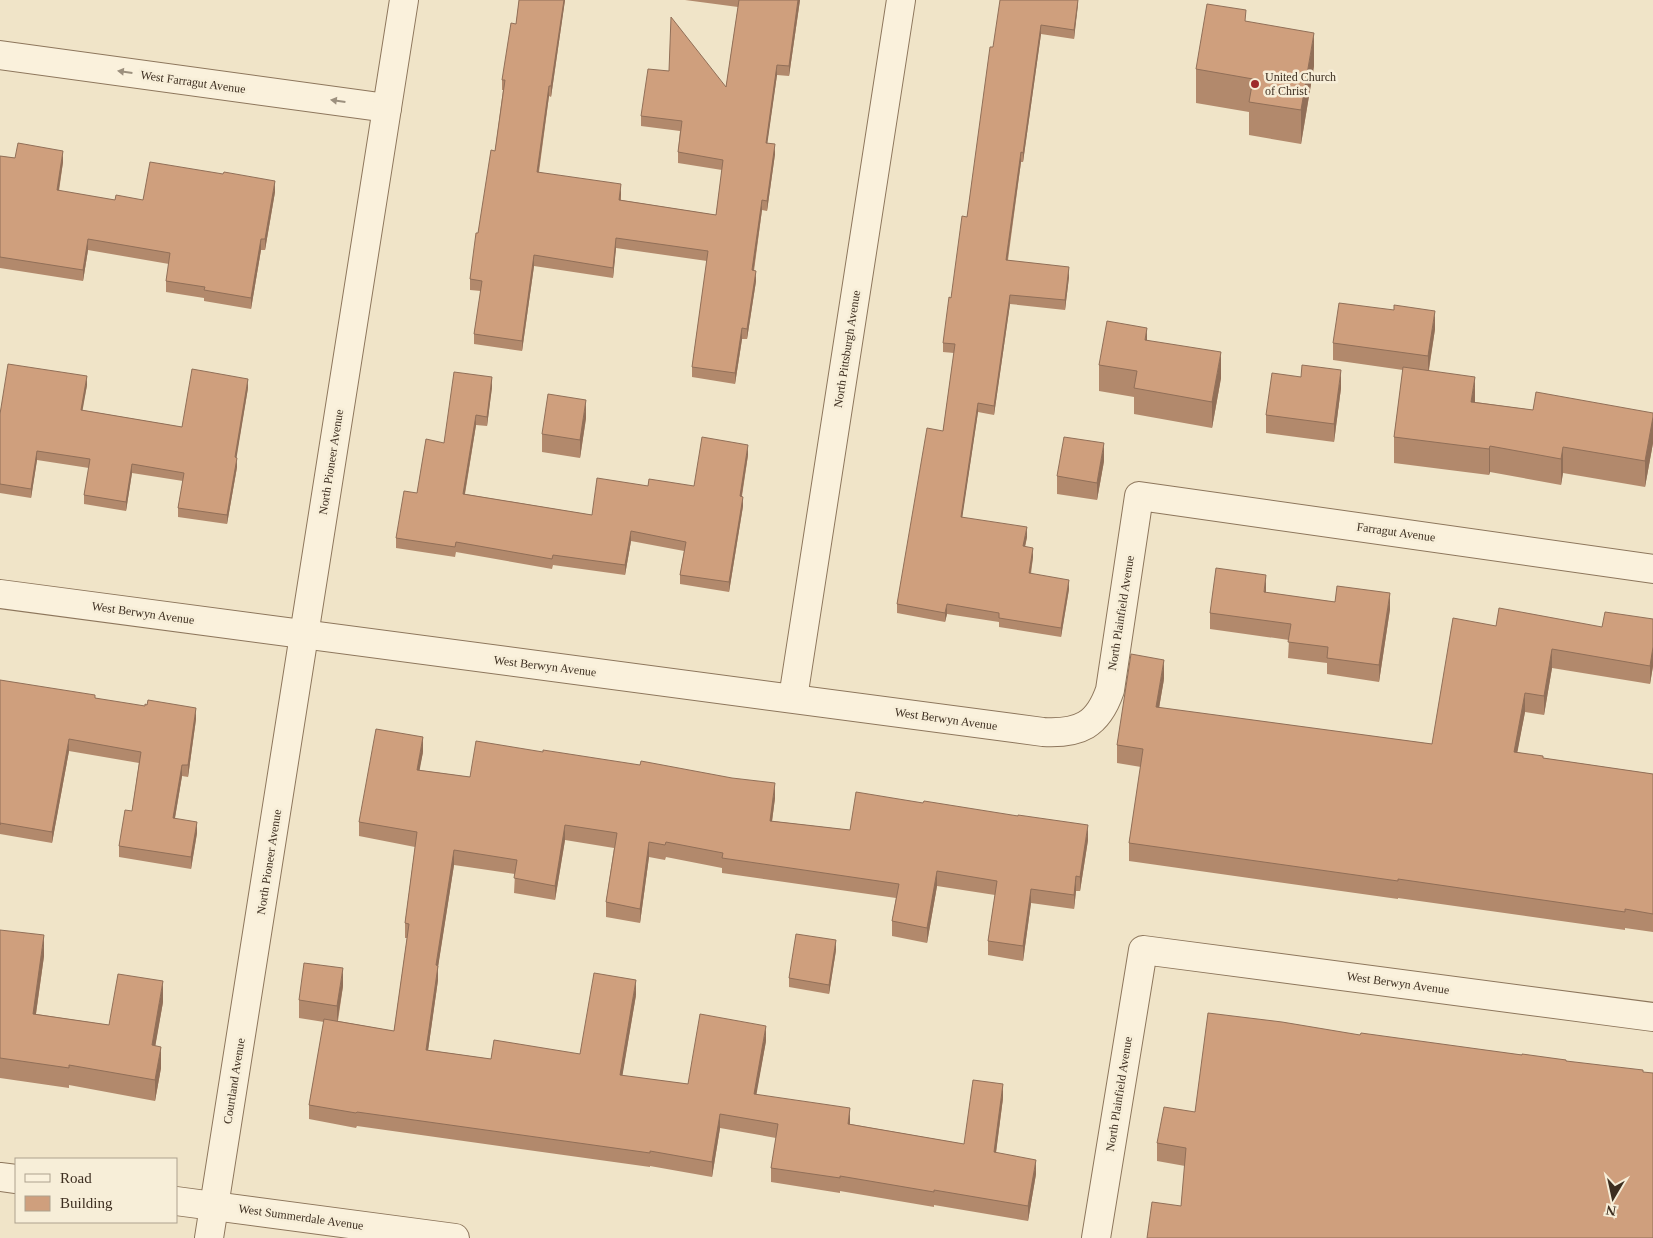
<svg xmlns="http://www.w3.org/2000/svg" width="1653" height="1238" font-family="Georgia,serif">
<style>
.lines{fill:none;stroke-linecap:round;stroke-linejoin:round}
.street-casing{stroke:#8d765c;stroke-width:30}
.street{stroke:#faf1dc;stroke-width:28}
.wall{fill:#b2896c}
.shaded-wall{fill:#916f58}
.building{fill:#cf9f7d;stroke:#916f58}
.oneway{fill:#9c907e}
.poi-dot{fill:#9e2a2b;stroke:#f7eed8;stroke-width:2}
.labels{text-anchor:middle;dominant-baseline:central;stroke-width:5;stroke-linejoin:round;paint-order:stroke}
.poi-label{font-size:12px;fill:#3d2e20;stroke:#f7eed8;text-anchor:start}
.street-label{font-size:12px;fill:#3d2e20;stroke:#f7eed8}
</style>
<rect width="100%" height="100%" fill="#f0e4c8"/>
<g class="lines">
<!-- street casing -->
<g class="street-casing">
<g id="street">
<polyline points="0,55 387,108"/>
<path d="M 0,594 L 1043,732 C 1080,734 1098,725 1110,690 L 1139,496 L 1653,569"/>
<polyline points="793,698 901,0"/>
<polyline points="0,1177 16,1179"/>
<polyline points="176,1201 455,1238"/>
<polyline points="209,1238 404,0"/>
<polyline points="1096,1238 1143,950 1653,1017"/>
</g>
</g>
<!-- street -->
<use href="#street" class="street"/>
</g>
<!-- wall -->
<g class="wall">
<polygon points="519,0 565,0 551,97 549,96 539,172 621,194 621,200 716,215 722,170 678,163 678,152 680,131 641,126 641,116 726,87 738,7 685,0 800,0 789,76 777,75 767,143 775,154 767,211 762,210 754,271 756,281 747,339 742,339 735,384 692,377 692,367 707,261 616,248 613,278 534,266 522,351 474,344 474,334 481,291 470,290 470,279 478,233 495,151 503,90 502,90 502,80 516,24"/>
<polygon points="1078,0 1074,39 1041,34 1023,162 1021,162 1008,260 1069,277 1065,310 1010,304 994,415 978,412 962,517 1027,537 1025,547 1033,557 1031,574 1069,589 1061,637 999,627 999,622 947,614 945,622 897,613 897,604 943,431 954,353 943,352 943,343 967,217 993,47"/>
<polygon points="1246,21 1314,66 1301,144 1249,135 1249,112 1196,103 1196,69"/>
<polygon points="0,156 15,158 63,162 59,191 115,200 143,200 275,192 265,250 261,250 251,309 204,301 204,298 166,292 166,281 169,264 88,250 83,281 0,268"/>
<polygon points="1435,329 1429,370 1475,402 1533,410 1653,413 1653,443 1645,487 1563,473 1561,485 1490,472 1489,475 1394,463 1394,437 1403,370 1333,360 1333,343"/>
<polygon points="1147,340 1221,378 1212,428 1134,414 1134,397 1099,391 1099,365"/>
<polygon points="87,385 82,410 182,427 248,388 236,458 237,467 227,524 178,517 178,508 183,481 132,473 126,511 84,504 84,495 89,468 37,460 31,498 0,493 0,414"/>
<polygon points="492,387 487,426 476,425 465,494 592,515 648,486 694,486 748,455 742,496 743,506 729,592 680,584 680,575 684,551 631,541 625,575 553,565 552,569 456,552 455,557 396,548 396,538 417,493 444,443"/>
<polygon points="1341,388 1334,442 1266,433 1266,415"/>
<polygon points="586,418 580,458 542,452 542,434"/>
<polygon points="1104,461 1097,500 1057,494 1057,476"/>
<polygon points="1266,593 1390,609 1379,682 1327,674 1327,663 1288,658 1289,640 1210,629 1210,613"/>
<polygon points="1653,619 1653,666 1650,684 1552,668 1544,715 1525,712 1517,752 1543,758 1653,774 1653,932 1625,928 1625,930 1398,898 1398,899 1129,861 1129,843 1141,767 1117,763 1117,745 1164,679 1159,708 1432,744 1496,626 1602,627"/>
<polygon points="0,680 95,698 196,719 188,777 182,776 175,818 197,833 191,869 119,857 119,846 132,811 139,763 69,751 52,843 0,834 0,836"/>
<polygon points="423,752 419,770 470,777 775,798 772,821 850,830 1088,840 1080,891 1076,891 1074,909 1031,903 1023,961 988,955 988,941 995,895 937,886 927,943 892,936 892,921 896,898 722,873 722,868 666,857 665,860 649,857 640,923 606,917 606,902 614,848 565,840 555,900 514,893 515,874 454,865 438,966 438,980 428,1050 491,1059 580,1054 636,995 622,1076 688,1084 766,1041 756,1094 850,1122 850,1124 964,1144 1003,1098 996,1153 1036,1174 1028,1221 934,1205 934,1207 840,1191 840,1193 771,1182 771,1168 776,1138 720,1128 712,1177 650,1166 650,1167 357,1126 356,1128 309,1119 309,1105 324,1022 299,1018 299,1000 343,986 338,1021 394,1031 407,938 405,938 405,923 415,847 359,836 359,822"/>
<polygon points="0,930 44,956 36,1014 109,1025 163,1002 155,1046 161,1068 155,1101 69,1085 69,1088 0,1078"/>
<polygon points="836,950 829,994 789,987 789,978"/>
<polygon points="1360,1035 1522,1055 1566,1060 1181,1206 1185,1166 1157,1161 1157,1143 1195,1112"/>
</g>
<!-- shaded-wall -->
<g class="shaded-wall">
<polygon points="564,0 565,0 551,97 551,86"/>
<polygon points="798,0 800,0 789,76 789,66"/>
<polygon points="1078,0 1078,5 1074,39 1074,30"/>
<polygon points="1041,25 1041,34 1023,162 1023,153"/>
<polygon points="1314,33 1314,66 1301,144 1301,110"/>
<polygon points="777,65 777,75 766,153 766,143"/>
<polygon points="549,86 549,96 537,182 537,172"/>
<polygon points="775,144 775,154 767,211 767,201"/>
<polygon points="63,151 63,162 57,201 57,190"/>
<polygon points="1021,152 1021,162 1006,269 1006,260"/>
<polygon points="275,181 275,192 265,250 265,239"/>
<polygon points="621,184 621,194 619,210 619,200"/>
<polygon points="762,200 762,210 752,281 752,270"/>
<polygon points="616,238 616,248 613,278 613,268"/>
<polygon points="88,239 88,250 83,281 83,270"/>
<polygon points="261,239 261,250 251,309 251,298"/>
<polygon points="534,255 534,266 522,351 522,341"/>
<polygon points="1069,267 1069,277 1065,310 1065,300"/>
<polygon points="756,271 756,281 747,339 747,329"/>
<polygon points="1010,295 1010,304 994,415 994,406"/>
<polygon points="1435,311 1435,329 1428,374 1428,356"/>
<polygon points="742,328 742,339 735,384 735,373"/>
<polygon points="1147,328 1147,354 1145,340"/>
<polygon points="1221,352 1221,378 1212,428 1212,402"/>
<polygon points="1341,370 1341,388 1334,442 1334,424"/>
<polygon points="87,376 87,385 81,419 81,410"/>
<polygon points="492,377 492,387 487,426 487,417"/>
<polygon points="1475,377 1475,403 1471,402"/>
<polygon points="248,379 248,388 235,467 235,457"/>
<polygon points="586,400 586,418 580,458 580,440"/>
<polygon points="978,403 978,412 961,526 961,517"/>
<polygon points="476,415 476,425 463,504 463,494"/>
<polygon points="1653,417 1653,443 1645,487 1645,461"/>
<polygon points="1104,443 1104,461 1097,500 1097,483"/>
<polygon points="748,445 748,455 740,506 740,496"/>
<polygon points="1490,446 1490,472 1489,475 1489,449"/>
<polygon points="1563,447 1563,473 1561,485 1561,459"/>
<polygon points="37,451 37,460 31,498 31,489"/>
<polygon points="237,458 237,467 227,524 227,515"/>
<polygon points="132,464 132,473 126,511 126,502"/>
<polygon points="743,497 743,506 729,592 729,582"/>
<polygon points="1027,527 1027,537 1023,555 1023,546"/>
<polygon points="631,531 631,541 625,575 625,565"/>
<polygon points="1033,548 1033,557 1029,582 1029,573"/>
<polygon points="1266,575 1266,591 1264,608 1264,592"/>
<polygon points="1069,580 1069,589 1061,637 1061,628"/>
<polygon points="1390,593 1390,609 1379,682 1379,665"/>
<polygon points="947,604 947,614 945,622 945,613"/>
<polygon points="1653,647 1653,666 1650,684 1650,666"/>
<polygon points="1552,649 1552,668 1544,715 1544,696"/>
<polygon points="1164,660 1164,679 1156,725 1156,707"/>
<polygon points="1525,693 1525,712 1514,770 1514,752"/>
<polygon points="196,708 196,719 188,777 188,765"/>
<polygon points="423,737 423,752 417,784 417,770"/>
<polygon points="69,739 69,751 52,843 52,832"/>
<polygon points="182,765 182,776 173,829 173,818"/>
<polygon points="775,783 775,798 770,836 770,821"/>
<polygon points="197,822 197,833 191,869 191,857"/>
<polygon points="565,825 565,840 555,900 555,886"/>
<polygon points="1088,825 1088,840 1080,891 1080,877"/>
<polygon points="649,842 649,857 640,923 640,909"/>
<polygon points="454,850 454,865 436,980 436,965"/>
<polygon points="937,871 937,886 927,943 927,928"/>
<polygon points="1076,876 1076,891 1074,909 1074,895"/>
<polygon points="1031,889 1031,903 1023,961 1023,946"/>
<polygon points="44,935 44,956 33,1034 33,1014"/>
<polygon points="836,940 836,950 829,994 829,985"/>
<polygon points="438,966 438,980 426,1065 426,1050"/>
<polygon points="343,968 343,986 337,1023 337,1006"/>
<polygon points="636,980 636,995 620,1090 620,1075"/>
<polygon points="163,981 163,1002 152,1065 152,1045"/>
<polygon points="766,1026 766,1041 754,1108 754,1094"/>
<polygon points="161,1047 161,1068 155,1101 155,1080"/>
<polygon points="1003,1084 1003,1098 994,1167 994,1152"/>
<polygon points="850,1108 850,1122 848,1139 848,1124"/>
<polygon points="720,1114 720,1128 712,1177 712,1162"/>
<polygon points="1036,1160 1036,1174 1028,1221 1028,1206"/>
</g>
<!-- building -->
<g class="building">
<polygon points="519,0 564,0 551,86 549,86 537,172 621,184 619,200 716,215 723,160 678,152 682,121 641,116 648,69 669,71 671,17 726,87 739,0 798,0 789,66 777,65 766,143 775,144 767,201 762,200 752,270 756,271 747,329 742,328 735,373 692,367 708,251 616,238 613,268 534,255 522,341 474,334 482,281 470,279 476,233 478,233 491,150 495,151 505,80 502,80 511,23 516,24"/>
<polygon points="1000,0 1078,0 1074,30 1041,25 1023,153 1021,152 1006,260 1069,267 1065,300 1010,295 994,406 978,403 961,517 1027,527 1023,546 1033,548 1029,573 1069,580 1061,628 999,618 999,613 947,604 945,613 897,604 927,428 943,431 955,344 943,343 949,297 951,298 962,216 967,217 990,47 993,47"/>
<polygon points="1207,4 1246,10 1245,21 1314,33 1301,110 1249,102 1253,79 1196,69"/>
<polygon points="18,143 63,151 57,190 115,200 116,195 143,200 150,162 223,174 224,172 275,181 265,239 261,239 251,298 204,290 205,287 166,281 170,253 88,239 83,270 0,257 0,156 15,158"/>
<polygon points="1339,303 1394,310 1394,305 1435,311 1428,356 1333,343"/>
<polygon points="1107,321 1147,328 1145,340 1221,352 1212,402 1134,388 1137,371 1099,365"/>
<polygon points="8,364 87,376 81,410 182,427 192,369 248,379 235,457 237,458 227,515 178,508 184,473 132,464 126,502 84,495 90,459 37,451 31,489 0,484 0,414"/>
<polygon points="1302,365 1341,370 1334,424 1266,415 1272,373 1301,377"/>
<polygon points="1403,367 1475,377 1471,402 1533,410 1536,392 1653,413 1653,417 1645,461 1563,447 1561,459 1490,446 1489,449 1394,437"/>
<polygon points="454,372 492,377 487,417 476,415 463,494 592,515 597,478 648,486 649,479 694,486 702,437 748,445 740,496 743,497 729,582 680,575 686,542 631,531 625,565 553,555 552,559 456,542 455,547 396,538 404,491 417,493 426,439 444,443"/>
<polygon points="548,394 586,400 580,440 542,434"/>
<polygon points="1064,437 1104,443 1097,483 1057,476"/>
<polygon points="1216,568 1266,575 1264,592 1335,602 1337,586 1390,593 1379,665 1327,658 1328,647 1288,642 1291,624 1210,613"/>
<polygon points="1499,608 1602,627 1605,612 1653,619 1653,647 1650,666 1552,649 1544,696 1525,693 1514,752 1543,756 1543,758 1653,774 1653,914 1625,909 1625,912 1398,879 1398,881 1129,843 1143,749 1117,745 1131,654 1164,660 1156,707 1432,744 1453,618 1496,626"/>
<polygon points="0,680 95,695 95,698 145,706 145,704 147,705 148,700 196,708 188,765 182,765 173,818 197,822 191,857 119,846 125,810 132,811 141,752 69,739 52,832 0,823 0,825"/>
<polygon points="376,729 423,737 417,770 470,777 476,741 543,752 543,750 640,765 641,761 732,778 775,783 770,821 850,830 856,792 923,803 924,801 1018,816 1018,815 1088,825 1080,877 1076,876 1074,895 1031,889 1023,946 988,941 997,881 937,871 927,928 892,921 899,884 722,858 723,853 666,842 665,845 649,842 640,909 606,902 617,833 565,825 555,886 514,878 517,860 454,850 436,965 438,966 426,1050 491,1059 494,1040 580,1054 594,973 636,980 620,1075 688,1084 700,1014 766,1026 754,1094 850,1108 848,1124 964,1144 973,1080 1003,1084 994,1152 1036,1160 1028,1206 934,1190 934,1192 840,1176 840,1178 771,1168 778,1124 720,1114 712,1162 650,1151 650,1153 357,1112 356,1113 309,1105 324,1019 394,1031 409,924 405,923 417,832 359,822"/>
<polygon points="0,930 44,935 33,1014 109,1025 118,974 163,981 152,1045 161,1047 155,1080 69,1065 69,1068 0,1058"/>
<polygon points="796,934 836,940 829,985 789,978"/>
<polygon points="304,963 343,968 337,1006 299,1000"/>
<polygon points="1208,1013 1282,1022 1360,1035 1361,1033 1522,1055 1522,1054 1566,1060 1566,1061 1643,1070 1643,1072 1653,1073 1653,1238 1147,1238 1152,1202 1181,1206 1186,1148 1157,1143 1164,1107 1195,1112"/>
</g>
<!-- one-way arrows -->
<defs><path id="oneway-solid" d="M-6-.8H1V-3.2L6.5 0L1 3.2V.8H-6Z" transform="scale(1.25)"/></defs>
<g class="oneway">
<use href="#oneway-solid" transform="translate(125 72) rotate(-172)"/>
<use href="#oneway-solid" transform="translate(338 101) rotate(-172)"/>
</g>
<!-- markers -->
<circle class="poi-dot" cx="1255" cy="84" r="5"/>
<g class="labels">
<!-- poi labels -->
<g class="poi-label">
<text x="1265" y="77">United Church<tspan x="1265" dy="14">of Christ</tspan></text>
</g>
<!-- street labels -->
<g class="street-label">
<text transform="translate(193 82) rotate(8)">West Farragut Avenue</text>
<text transform="translate(847 349) rotate(-81)">North Pittsburgh Avenue</text>
<text transform="translate(331 462) rotate(-81)">North Pioneer Avenue</text>
<text transform="translate(1396 532) rotate(8)">Farragut Avenue</text>
<text transform="translate(143 613) rotate(8)">West Berwyn Avenue</text>
<text transform="translate(1121 613) rotate(-81)">North Plainfield Avenue</text>
<text transform="translate(545 666) rotate(7)">West Berwyn Avenue</text>
<text transform="translate(946 719) rotate(8)">West Berwyn Avenue</text>
<text transform="translate(269 862) rotate(-81)">North Pioneer Avenue</text>
<text transform="translate(1398 983) rotate(8)">West Berwyn Avenue</text>
<text transform="translate(234 1081) rotate(-81)">Courtland Avenue</text>
<text transform="translate(1119 1094) rotate(-81)">North Plainfield Avenue</text>
<text transform="translate(301 1217) rotate(8)">West Summerdale Avenue</text>
</g>
</g>
<!-- legend -->
<rect x="15" y="1158" width="162" height="65" fill="#f7eed8" stroke="#ada18e"/>
<rect x="25" y="1174" width="25" height="8" fill="#faf1dc" stroke="#ada18e"/>
<text x="60" y="1183" font-size="15" fill="#3d2e20">Road</text>
<rect x="25" y="1196" width="25" height="15" fill="#cf9f7d" stroke="#ada18e"/>
<text x="60" y="1208" font-size="15" fill="#3d2e20">Building</text>
<!-- north arrow -->
<g transform="translate(1613 1198) rotate(189)" stroke="#f7eed8" stroke-width="4" paint-order="stroke">
<path d="M0-4L9 19L0 12L-9 19Z" fill="#3d2e20"/>
<text y="-8" font-size="14" font-weight="bold" text-anchor="middle" fill="#3d2e20">N</text>
</g>
</svg>
